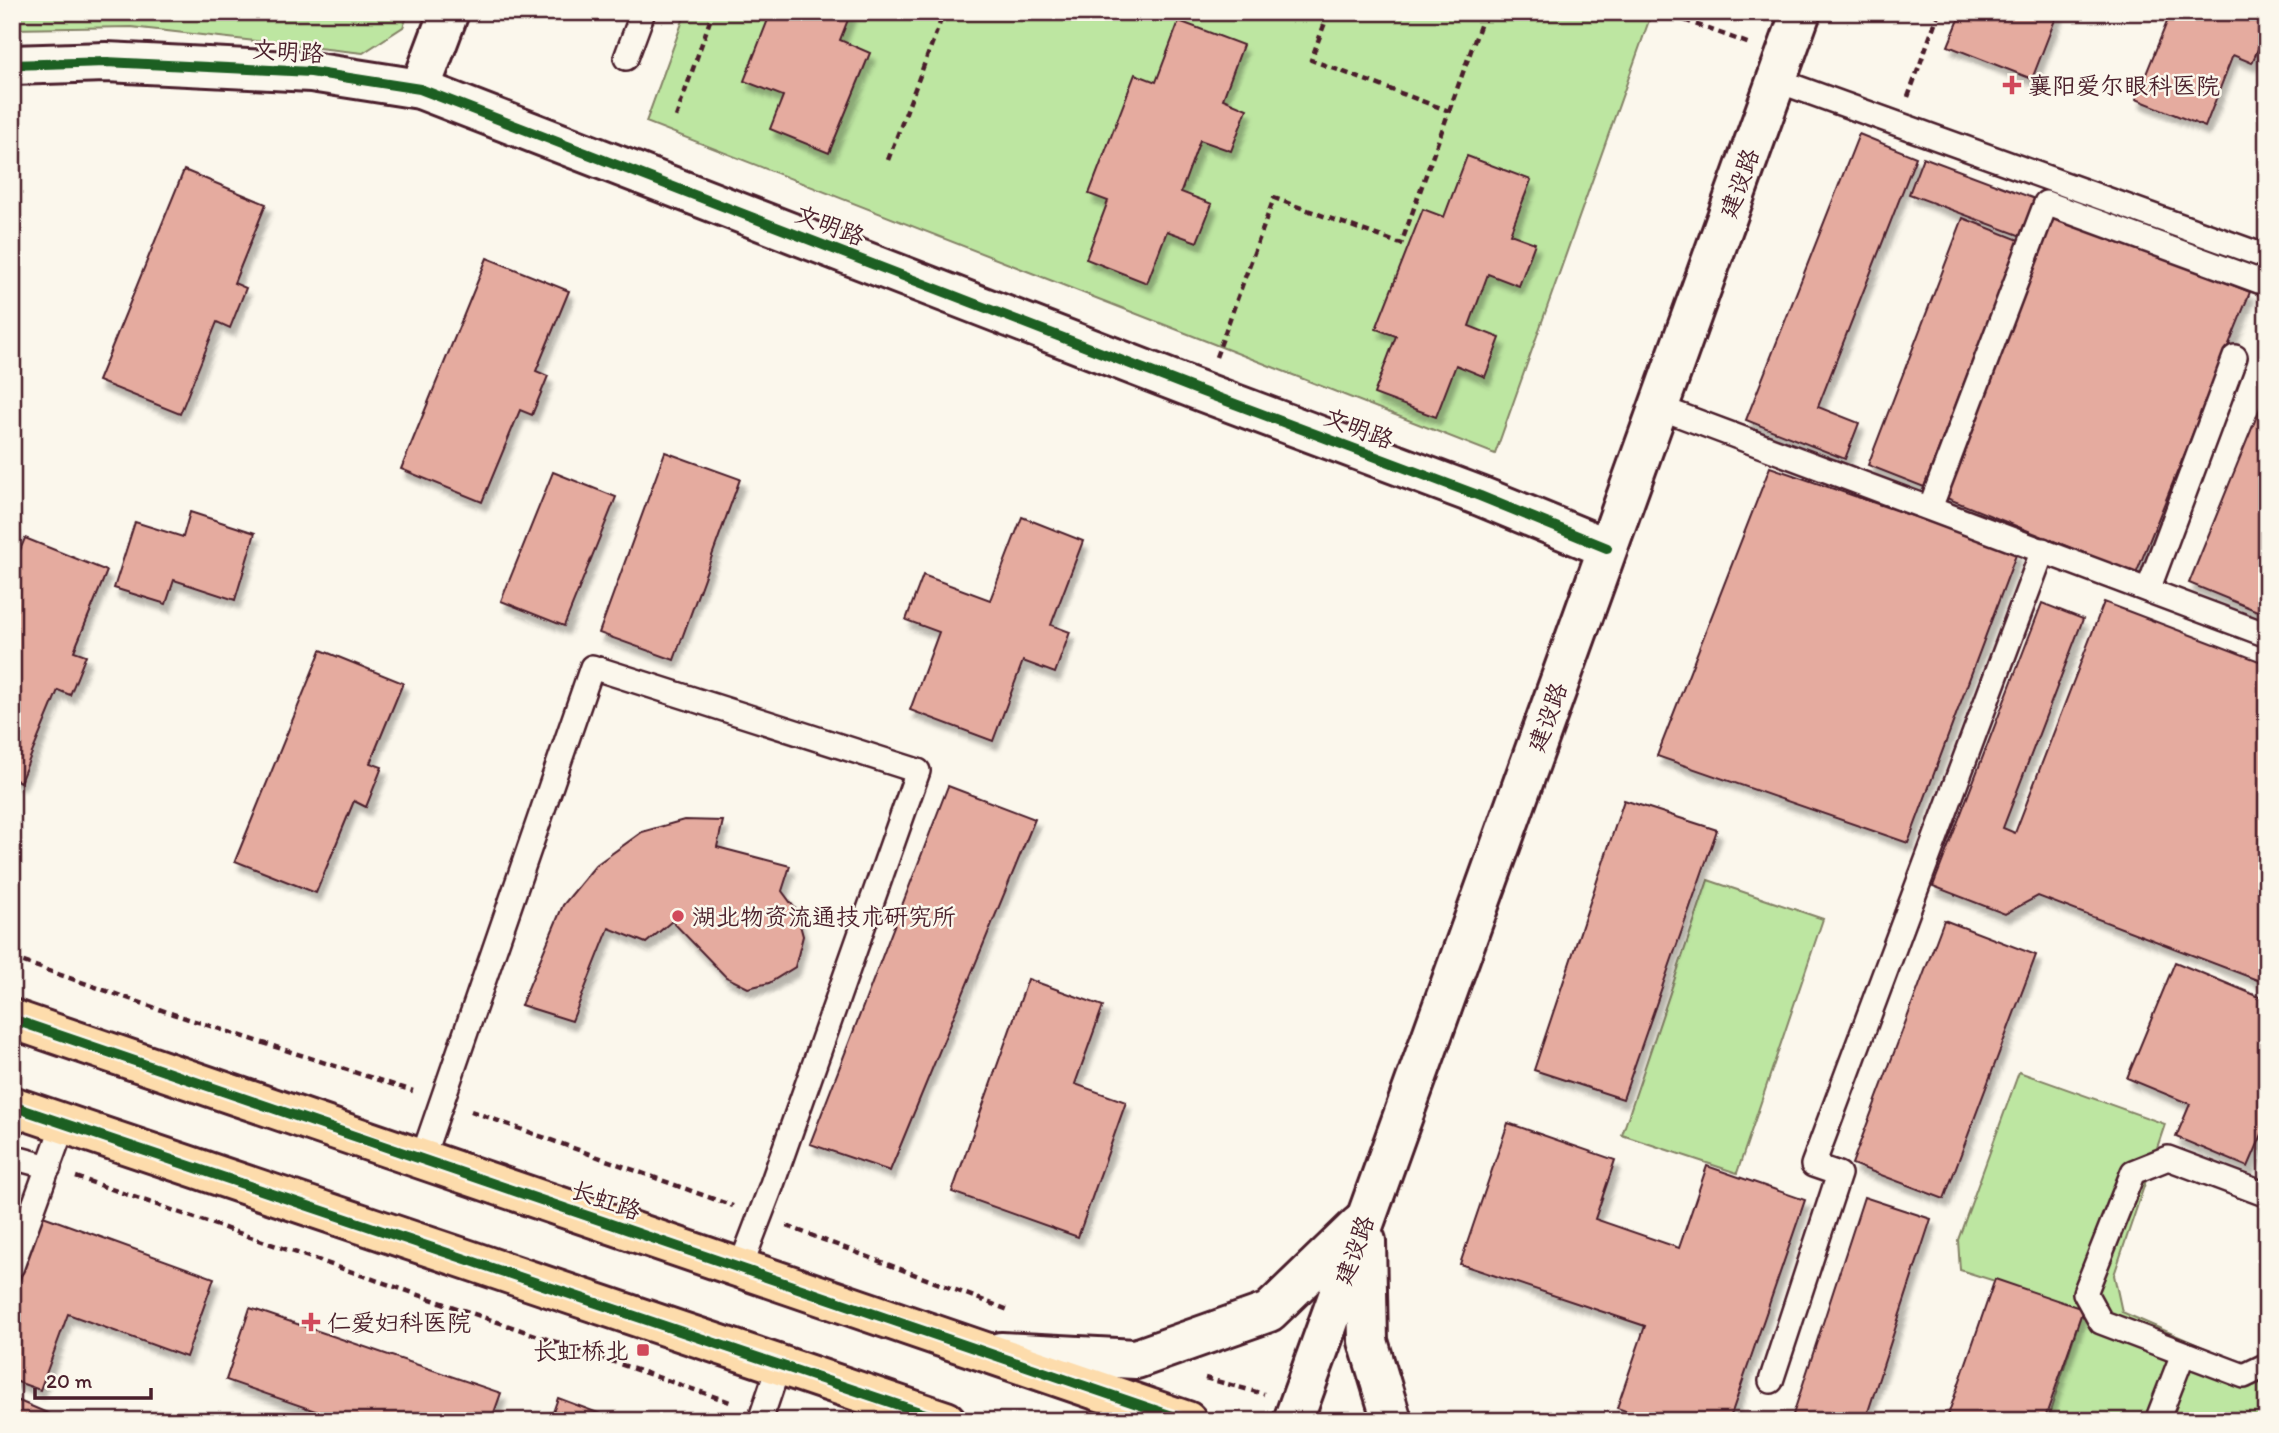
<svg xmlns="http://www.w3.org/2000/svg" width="2279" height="1433" font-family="Itim,'LXGW WenKai TC',sans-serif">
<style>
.green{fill:#bde6a1;stroke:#848266;stroke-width:2}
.building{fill:#e5ab9f;stroke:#4a1f2b;stroke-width:2;filter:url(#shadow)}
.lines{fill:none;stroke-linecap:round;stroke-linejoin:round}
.service-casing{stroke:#4a1f2b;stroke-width:28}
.minor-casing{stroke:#4a1f2b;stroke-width:44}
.tertiary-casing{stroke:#4a1f2b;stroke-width:44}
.trunk-casing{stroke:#4a1f2b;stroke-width:44}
.path{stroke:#4a1f2b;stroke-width:4.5;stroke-dasharray:7 5;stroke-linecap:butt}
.service{stroke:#fbf7ec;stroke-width:23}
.minor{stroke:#fbf7ec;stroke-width:38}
.tertiary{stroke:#fbf7ec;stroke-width:38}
.trunk{stroke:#fddcac;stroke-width:38}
.cycleway-casing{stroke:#fbf7ec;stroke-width:15}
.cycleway{stroke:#1b5e20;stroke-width:10}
.poi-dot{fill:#d1495b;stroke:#fbf7ec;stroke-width:2.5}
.labels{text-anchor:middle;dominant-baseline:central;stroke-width:5;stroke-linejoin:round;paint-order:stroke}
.street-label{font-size:24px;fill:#4a1f2b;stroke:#fbf7ec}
.poi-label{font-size:24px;fill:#4a1f2b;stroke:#fbf7ec;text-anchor:start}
</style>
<defs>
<filter id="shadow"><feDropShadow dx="4.5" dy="8" stdDeviation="2" flood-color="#0004"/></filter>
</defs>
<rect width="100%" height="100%" fill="#fbf7ec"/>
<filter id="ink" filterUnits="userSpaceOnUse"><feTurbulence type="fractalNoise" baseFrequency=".0143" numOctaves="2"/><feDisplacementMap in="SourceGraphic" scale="14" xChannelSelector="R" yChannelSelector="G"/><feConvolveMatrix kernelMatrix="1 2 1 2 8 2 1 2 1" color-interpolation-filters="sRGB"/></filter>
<g filter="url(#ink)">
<!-- green -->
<g class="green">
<polygon points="12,12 409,12 403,27 363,53 131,27 12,29"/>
<polygon points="686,12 1652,12 1495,454 646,122"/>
<polygon points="1708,880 1823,919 1737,1173 1622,1135"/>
<polygon points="2019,1072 2165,1124 2114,1275 2122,1312 2267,1375 2267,1421 2047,1421 2083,1309 1960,1270 1958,1240"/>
</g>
<!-- building -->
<g class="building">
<polygon points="771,12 851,12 840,40 870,53 829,153 770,129 783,96 744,81"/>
<polygon points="1962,12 2058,12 2032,79 1948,46"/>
<polygon points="2171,12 2248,12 2267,20 2267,28 2252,63 2233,55 2205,127 2136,99"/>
<polygon points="1179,21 1243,45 1223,99 1247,109 1231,151 1200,140 1181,192 1212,204 1197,242 1167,231 1147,283 1086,259 1108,201 1089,194 1135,74 1156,82"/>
<polygon points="1859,134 1916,157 1818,407 1859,423 1845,459 1746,420"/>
<polygon points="1467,156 1531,180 1510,234 1535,243 1519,286 1488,274 1469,326 1500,338 1485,377 1456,365 1436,417 1374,394 1396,336 1376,329 1423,209 1444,217"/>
<polygon points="1923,157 2038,200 2024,237 1909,194"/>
<polygon points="184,170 266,204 234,283 246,288 230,328 217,322 180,414 98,381"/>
<polygon points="2054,213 2250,292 2136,574 1939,495"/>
<polygon points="1963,218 2019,240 1924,487 1868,465"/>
<polygon points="487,258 569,291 536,371 548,376 532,415 520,410 482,502 401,469"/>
<polygon points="2267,391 2267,615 2189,583"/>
<polygon points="665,452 740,479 674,660 599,633"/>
<polygon points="1770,467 2017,552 1908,843 1657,756"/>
<polygon points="553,472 616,497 564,626 501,601"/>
<polygon points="190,512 255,533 235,600 174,580 166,604 114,588 135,522 183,537"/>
<polygon points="1022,517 1083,541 1051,625 1070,632 1055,673 1023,661 993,741 910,710 939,632 906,620 923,575 990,600"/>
<polygon points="25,538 107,571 74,651 86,655 70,695 58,690 20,782 12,778 12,569"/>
<polygon points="2104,602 2267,664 2267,978 2265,983 2038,896 2005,914 1933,886 2042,603 2083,619 2003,828 2015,833"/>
<polygon points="321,650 403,683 370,763 382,767 366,807 354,801 316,893 235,861"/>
<polygon points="948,786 1035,819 890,1171 810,1144"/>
<polygon points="1624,800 1717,830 1623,1099 1534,1070"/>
<polygon points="684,820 723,821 717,847 790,866 782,891 796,910 803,936 795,967 769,983 748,988 726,977 672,921 646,943 609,928 572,1021 521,1005 563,905 596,865 642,832"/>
<polygon points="1944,920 2036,955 1944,1199 1852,1164"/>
<polygon points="2175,962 2267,1000 2267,1133 2263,1132 2248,1167 2176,1137 2190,1104 2127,1078"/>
<polygon points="1028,979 1103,1006 1075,1084 1126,1102 1078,1237 952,1192"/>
<polygon points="1508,1123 1615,1160 1595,1219 1679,1248 1707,1166 1805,1200 1729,1421 1654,1421 1617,1408 1645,1326 1460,1264"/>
<polygon points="1864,1197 1931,1219 1865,1421 1791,1421"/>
<polygon points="43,1216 214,1278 186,1357 68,1314 40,1390 12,1380 12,1301"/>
<polygon points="1995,1279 2083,1309 2044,1421 1946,1421"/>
<polygon points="250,1308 501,1393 491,1421 344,1421 226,1380"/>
<polygon points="12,1398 66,1421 12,1421"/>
<polygon points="558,1398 619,1421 550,1421"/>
</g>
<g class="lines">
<!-- service casing -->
<g class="service-casing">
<g id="service">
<polyline points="626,58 643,12"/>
<polyline points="1776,80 2267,257"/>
<polyline points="1658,407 2267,635"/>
<polyline points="1930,508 2046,203 2267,284"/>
<polyline points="2148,590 2235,357"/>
<polyline points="12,1157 49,1167"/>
<polyline points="422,1159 592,667 918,771 771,1187 740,1268"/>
<polyline points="2267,1195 2168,1158 2133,1172 2085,1293 2101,1322 2244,1376 2267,1365"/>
<polyline points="12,1266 64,1123"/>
<polyline points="1771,1381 1839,1174 1813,1165 2043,550"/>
<polyline points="760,1421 779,1365"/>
<polyline points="2157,1421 2183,1354"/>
</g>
</g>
<!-- minor casing -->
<g class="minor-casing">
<g id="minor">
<polyline points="12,65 106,62 311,72 420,89 1203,392 1480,496 1607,548"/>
<polyline points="420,89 449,12"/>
</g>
</g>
<!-- tertiary casing -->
<g class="tertiary-casing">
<g id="tertiary">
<polyline points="1366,1241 1368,1341 1392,1421"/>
<polyline points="1001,1352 1136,1359 1269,1312 1359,1225"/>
<polyline points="1293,1421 1801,12"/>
</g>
</g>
<!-- trunk casing -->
<g class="trunk-casing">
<g id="trunk">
<polyline points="12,1019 1187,1421"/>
<polyline points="12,1106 946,1421"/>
</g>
</g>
<!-- path -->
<g class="path">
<polyline points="1662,12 1750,44"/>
<polyline points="1908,97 1939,12"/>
<polyline points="1449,111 1485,12"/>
<polyline points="676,117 713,12"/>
<polyline points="888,160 944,12"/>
<polyline points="1216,357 1274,198 1401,244 1449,111 1311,60 1329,12"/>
<polyline points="12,958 173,1014 413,1091"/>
<polyline points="471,1111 733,1206"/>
<polyline points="76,1177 733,1403"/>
<polyline points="787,1226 1011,1311"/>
<polyline points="1205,1378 1264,1394"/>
</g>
<!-- service -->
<use href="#service" class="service"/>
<!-- minor -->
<use href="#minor" class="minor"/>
<!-- tertiary -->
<use href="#tertiary" class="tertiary"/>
<!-- trunk -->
<use href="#trunk" class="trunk"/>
<!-- cycleway casing -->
<g class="cycleway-casing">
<g id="cycleway">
<polyline points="12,65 106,62 311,72 420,89 1203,392 1480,496 1607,548"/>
<polyline points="12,1019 1187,1421"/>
<polyline points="12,1106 946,1421"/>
</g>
</g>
<!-- cycleway -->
<use href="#cycleway" class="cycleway"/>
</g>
</g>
<!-- markers -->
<g class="poi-dot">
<path d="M2008.5 74.5h7v7h7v7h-7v7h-7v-7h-7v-7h7z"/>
<circle cx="678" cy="916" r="7"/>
<path d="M307.5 1311.5h7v7h7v7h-7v7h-7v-7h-7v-7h7z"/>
<rect x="636" y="1343" width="14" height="14" rx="3.5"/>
</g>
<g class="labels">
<!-- street labels -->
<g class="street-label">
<text transform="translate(288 51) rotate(4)">文明路</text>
<text transform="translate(1739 183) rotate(-70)">建设路</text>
<text transform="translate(830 225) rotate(21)">文明路</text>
<text transform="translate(1359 428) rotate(21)">文明路</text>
<text transform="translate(1547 717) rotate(-70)">建设路</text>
<text transform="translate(606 1200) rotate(19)">长虹路</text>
<text transform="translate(1354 1250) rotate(-70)">建设路</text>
</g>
<!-- poi labels -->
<g class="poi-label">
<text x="2028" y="85">襄阳爱尔眼科医院</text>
<text x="692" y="916">湖北物资流通技术研究所</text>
<text x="327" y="1322">仁爱妇科医院</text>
<text x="629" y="1350" text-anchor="end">长虹桥北</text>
</g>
</g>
<!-- margin -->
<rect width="2279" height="1433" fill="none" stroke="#fbf7ec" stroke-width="42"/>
<rect x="21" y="21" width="2237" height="1391" fill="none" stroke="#4a1f2b" stroke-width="2.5" filter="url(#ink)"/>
<!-- scale -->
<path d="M35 1388v10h116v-10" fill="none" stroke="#4a1f2b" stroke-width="3.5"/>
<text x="46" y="1388" font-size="21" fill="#4a1f2b" stroke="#fbf7ec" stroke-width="5" paint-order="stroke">20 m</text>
</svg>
